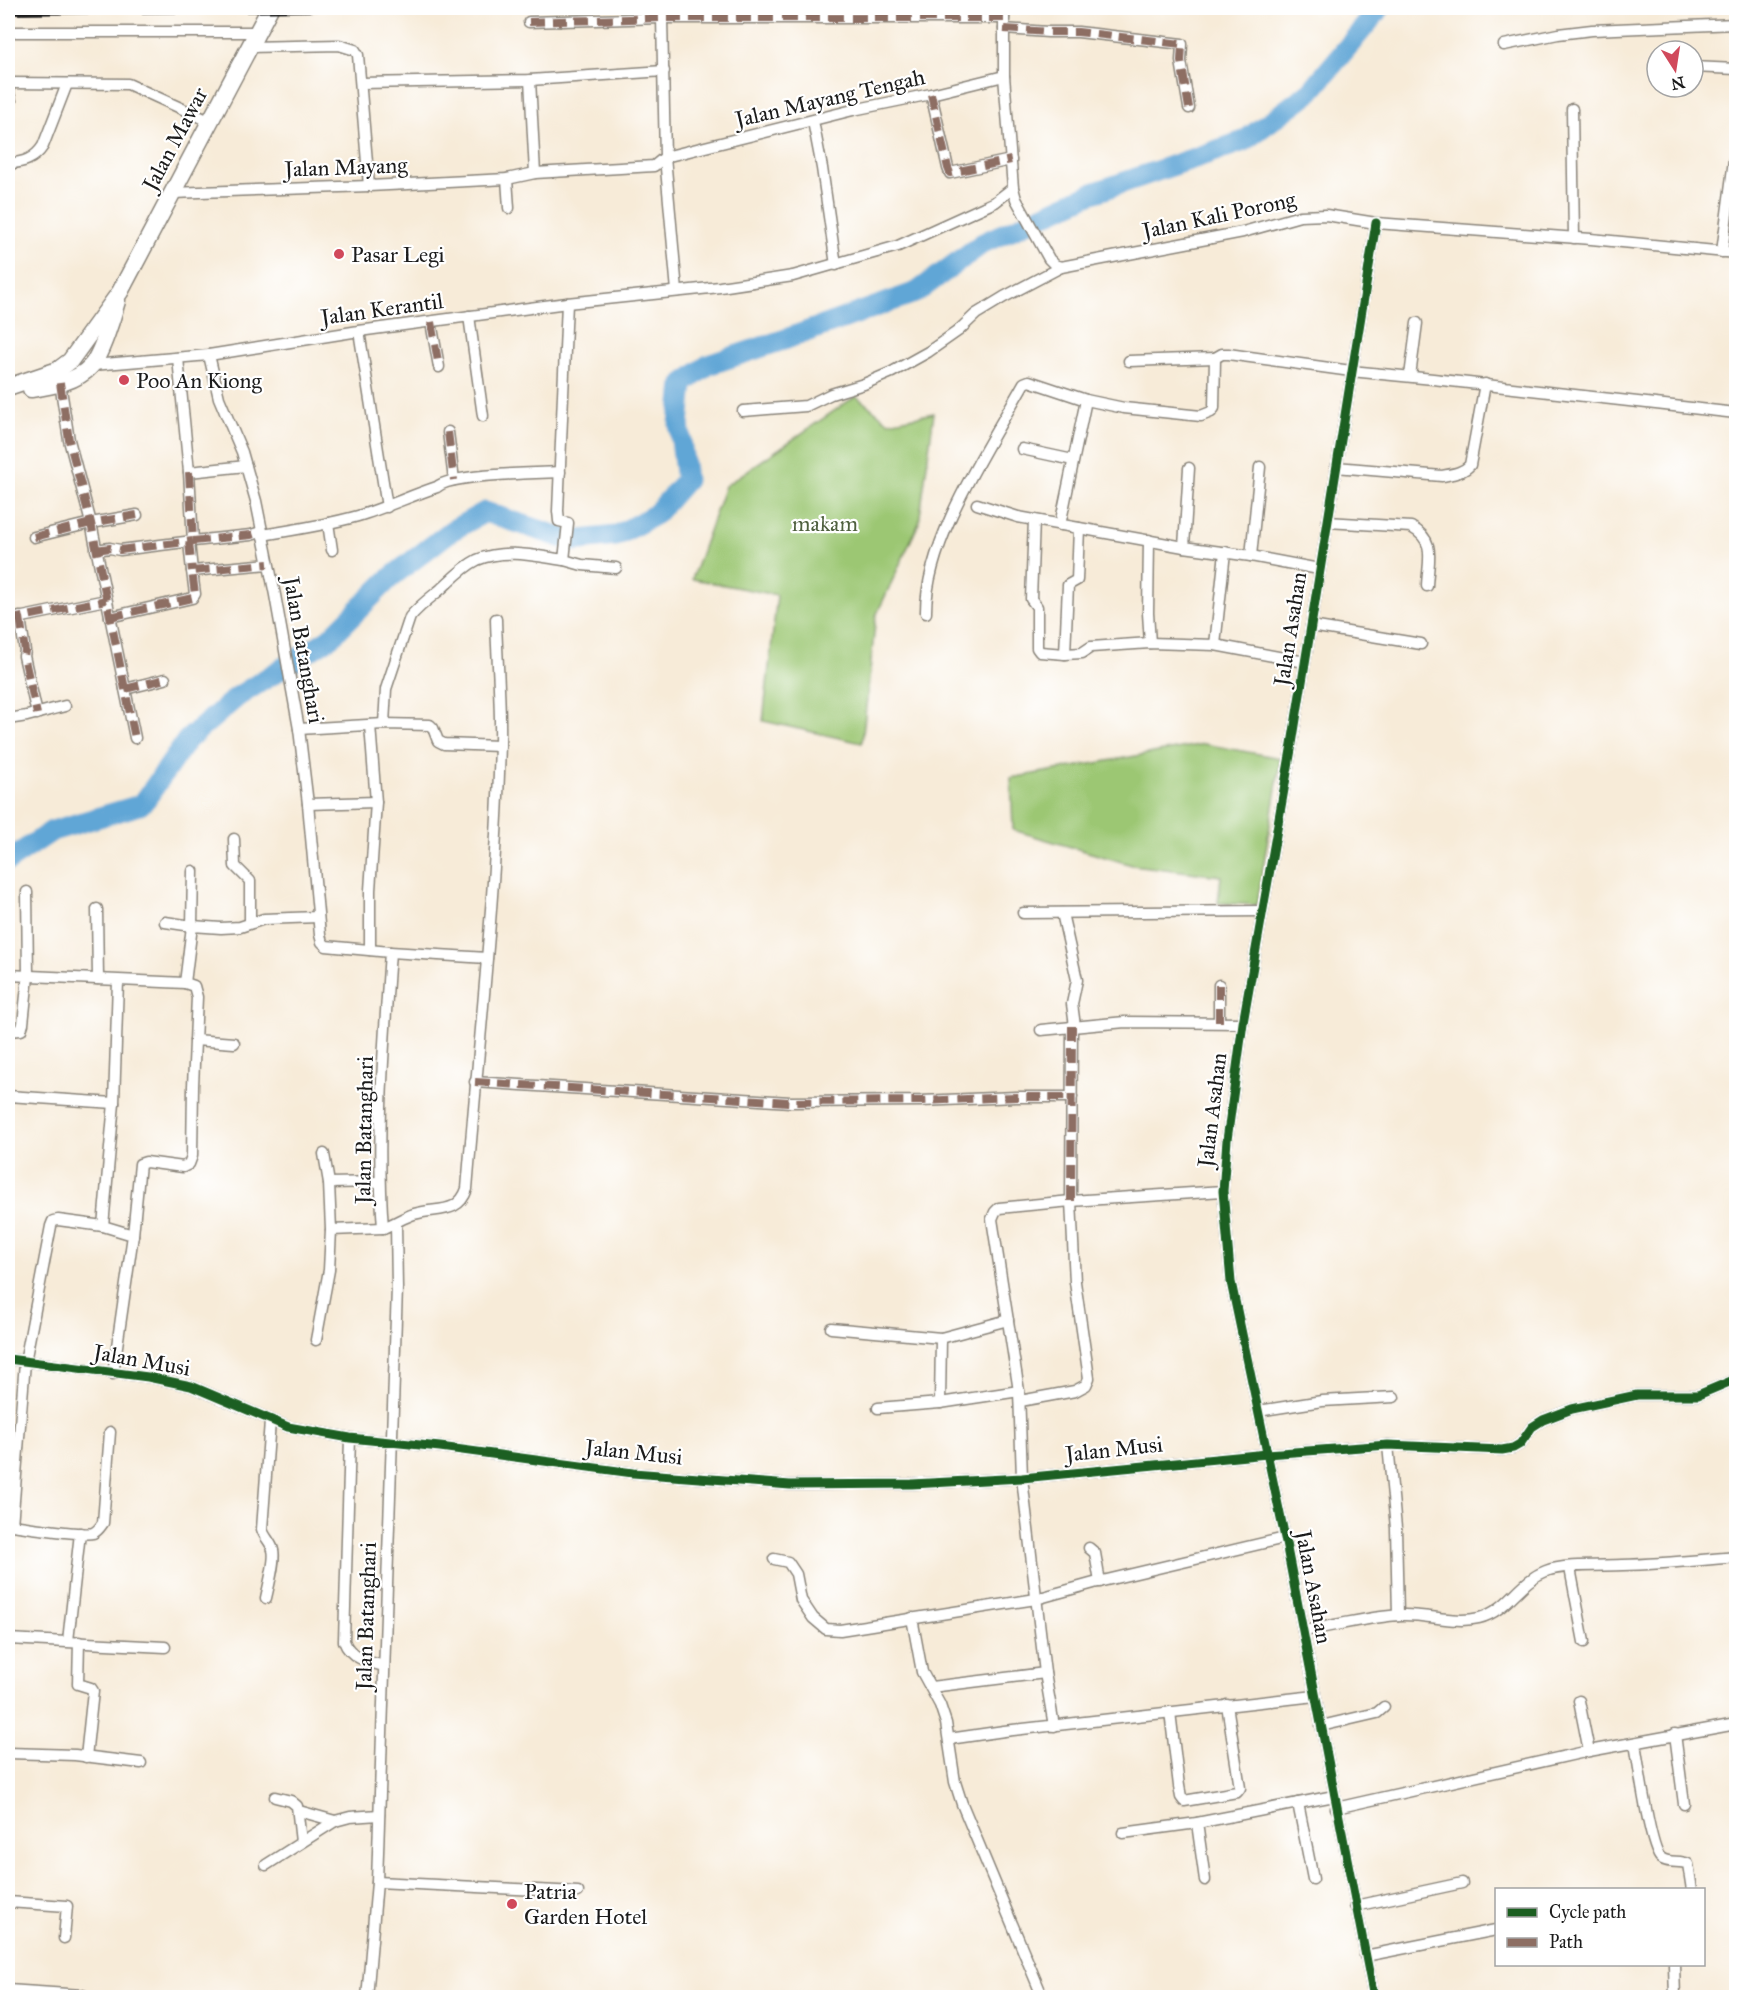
<svg xmlns="http://www.w3.org/2000/svg" width="1744" height="2005" font-family="'IM FELL Great Primer',serif">
<style>
.green{fill:#9cc773;stroke:#5c7248;stroke-width:1.5}
.lines{fill:none;stroke-linecap:round;stroke-linejoin:round}
.river{stroke:#60a6d6;stroke-width:21}
.street-casing{stroke:#8a847a;stroke-width:13}
.primary-casing{stroke:#8a847a;stroke-width:19}
.street{stroke:#fff;stroke-width:10}
.primary{stroke:#fff;stroke-width:16}
.rail{stroke:#1c1c1c;stroke-width:4}
.quiet{stroke:#8d6e63;stroke-width:8;stroke-dasharray:15 8;stroke-linecap:butt}
.cycleway-casing{stroke:#fff;stroke-width:13}
.cycleway{stroke:#1b5e20;stroke-width:9}
.poi-dot{fill:#d1495b;stroke:#fff;stroke-width:2}
.labels{text-anchor:middle;dominant-baseline:central;stroke-width:4.5;stroke-linejoin:round;paint-order:stroke}
.street-label{font-size:22px;fill:#1c1c1c;stroke:#fff}
.poi-label{font-size:22px;fill:#1c1c1c;stroke:#fff;text-anchor:start}
.park-label{font-size:22px;fill:#4f603f;stroke:#fff}
</style>
<rect width="100%" height="100%" fill="#fff"/>
<filter id="ink" filterUnits="userSpaceOnUse"><feTurbulence type="fractalNoise" baseFrequency=".0167" numOctaves="2"/><feDisplacementMap in="SourceGraphic" scale="12" xChannelSelector="R" yChannelSelector="G"/><feConvolveMatrix kernelMatrix="1 2 1 2 8 2 1 2 1" color-interpolation-filters="sRGB"/></filter>
<filter id="wash" filterUnits="userSpaceOnUse"><feTurbulence type="fractalNoise" baseFrequency=".008" numOctaves="4" result="noise"/><feDisplacementMap in="SourceGraphic" scale="24" xChannelSelector="R" yChannelSelector="G"/><feGaussianBlur stdDeviation="1.35" result="paint"/><feColorMatrix in="noise" values="0 0 0 0 0 0 0 0 0 0 0 0 0 0 0 0 0 1.4 0 .05"/><feComposite in="paint" operator="in"/></filter>
<g filter="url(#wash)">
<rect width="100%" height="100%" fill="#f7ebd8"/>
<!-- green -->
<g class="green">
<polygon points="856,396 889,422 934,413 919,523 876,616 862,743 763,721 777,595 692,579 725,486"/>
<polygon points="1204,744 1281,758 1257,905 1218,903 1221,876 1132,865 1013,830 1011,778"/>
</g>
<g class="lines">
<!-- river -->
<polyline class="river" points="8,861 52,831 140,805 146,799 187,740 237,697 330,638 390,578 451,531 485,512 572,541 616,536 656,514 686,480 679,424 683,384 708,365 786,339 917,292 983,243 1090,194 1244,141 1311,91 1380,8"/>
</g>
</g>
<g filter="url(#ink)">
<g class="lines">
<!-- street casing -->
<g class="street-casing">
<g id="street">
<polyline points="1004,8 1004,76 1013,188 1016,199 1049,259 1055,265 1061,267 1243,232 1300,216 1326,215 1376,223 1591,239 1736,253"/>
<polyline points="662,18 665,157 677,291"/>
<polyline points="529,22 662,18 1004,18"/>
<polyline points="1004,29 1048,32 1078,32 1182,44 1181,61 1189,108"/>
<polyline points="8,32 257,32"/>
<polyline points="1504,45 1558,34 1592,30 1736,24"/>
<polyline points="249,47 339,45 355,50 358,55 369,186"/>
<polyline points="1693,67 1736,69"/>
<polyline points="530,80 535,173"/>
<polyline points="8,83 128,84 209,121"/>
<polyline points="361,83 530,80 664,71"/>
<polyline points="8,89 11,101 8,113"/>
<polyline points="931,94 948,168 950,173 1011,160"/>
<polyline points="1572,109 1574,238"/>
<polyline points="813,121 822,168 836,265"/>
<path d="M 8,164 C 23,162 34,160 43,146 L 67,84"/>
<polyline points="507,179 509,208"/>
<polyline points="172,193 369,186 507,179 535,173 654,166 665,157 853,110 931,94 1004,76"/>
<polyline points="1722,252 1734,160 1736,152"/>
<polyline points="469,316 483,416"/>
<polyline points="431,322 439,367"/>
<polyline points="359,331 387,507"/>
<path d="M 209,355 L 219,398 L 242,452 L 256,501 L 275,595 L 299,729 L 308,804 L 320,935 L 322,942 L 326,946 L 390,952 C 384,1043 376,1136 383,1228 C 394,1224 404,1217 414,1214 C 437,1207 458,1215 467,1189 C 479,1040 496,891 500,743 C 501,702 497,660 496,619"/>
<polyline points="178,358 189,472 246,466"/>
<polyline points="1129,361 1215,358"/>
<polyline points="93,365 209,355 359,331 567,303 720,287 793,276 898,246 995,202 1013,188"/>
<polyline points="1410,376 1417,323"/>
<polyline points="60,383 69,440 91,523 135,738"/>
<polyline points="743,411 806,406 831,394 864,384 892,372 928,352 958,331 976,314 1004,297 1061,267"/>
<polyline points="448,432 454,480"/>
<polyline points="1022,449 1073,460"/>
<path d="M 1336,467 L 1442,476 C 1452,474 1463,473 1470,465 L 1485,384"/>
<polyline points="189,472 193,541 251,535 261,532"/>
<polyline points="977,504 1018,517 1184,547 1251,556 1319,569"/>
<polyline points="1034,520 1031,599 1037,607 1037,648 1040,652 1065,654"/>
<path d="M 1327,522 L 1411,527 C 1437,541 1428,560 1427,586"/>
<polyline points="328,523 332,550"/>
<polyline points="1060,525 1086,400"/>
<polyline points="1079,528 1077,580 1068,585 1065,654 1082,653 1091,647 1150,643 1215,645 1225,552"/>
<path d="M 262,535 C 294,530 326,525 358,516 C 385,508 410,496 437,487 C 451,474 537,473 560,472"/>
<polyline points="34,537 91,523 137,515"/>
<polyline points="1149,540 1148,613 1150,643"/>
<polyline points="189,542 192,571"/>
<polyline points="1184,547 1189,468"/>
<polyline points="96,550 110,548 120,550 193,541"/>
<polyline points="1251,556 1260,467"/>
<polyline points="564,560 582,565 616,568"/>
<path d="M 926,613 C 925,541 989,446 1024,383 L 1029,381 L 1086,400 L 1124,408 L 1201,416 L 1211,412 L 1214,408 L 1215,358 L 1222,354 L 1228,354 L 1351,371 L 1433,379 L 1736,413"/>
<polyline points="20,617 25,651 24,656 37,714"/>
<polyline points="110,617 192,598 195,594 192,571 268,564"/>
<polyline points="8,620 106,600"/>
<polyline points="1311,626 1421,644"/>
<polyline points="1215,645 1305,662"/>
<polyline points="125,689 165,679"/>
<polyline points="8,719 27,716 65,706"/>
<path d="M 384,724 L 386,689 L 410,617 C 419,606 430,598 441,589 C 452,579 463,567 477,560 C 504,548 536,556 564,560 L 568,523 L 559,521 L 558,511 L 567,303"/>
<polyline points="299,729 384,724 430,725 433,728 438,741 444,744 500,746"/>
<polyline points="308,804 376,802"/>
<polyline points="234,839 235,866 250,881 250,923"/>
<polyline points="97,909 98,979"/>
<polyline points="1023,913 1262,911"/>
<polyline points="1062,913 1077,980 1072,1004 1075,1026"/>
<polyline points="165,922 192,926 193,871"/>
<polyline points="370,950 370,890 376,802 370,725"/>
<polyline points="390,952 487,958"/>
<polyline points="8,975 185,983 192,926 221,928 240,927 264,919 318,917"/>
<polyline points="1219,1022 1219,985"/>
<polyline points="1041,1030 1125,1022 1243,1023"/>
<polyline points="8,1031 21,1030 23,1024 28,976 27,892"/>
<polyline points="195,1040 234,1043"/>
<polyline points="475,1082 790,1102 921,1101 1016,1097 1072,1097"/>
<polyline points="8,1096 114,1103"/>
<polyline points="324,1154 329,1183 331,1230 383,1228"/>
<polyline points="329,1183 380,1182"/>
<polyline points="103,1226 133,1235 113,1374"/>
<polyline points="133,1235 140,1164 146,1162 183,1167 189,1164 192,1156 193,1086 197,997 194,986 185,983"/>
<polyline points="831,1328 941,1338 1008,1320"/>
<polyline points="316,1340 329,1270 331,1230"/>
<polyline points="8,1359 148,1377 191,1386 288,1427 350,1438 440,1447 633,1473 790,1485 912,1484 1022,1478 1267,1454 1388,1445 1502,1450 1513,1448 1520,1444 1532,1427 1543,1420 1572,1409 1637,1395 1698,1395 1736,1379"/>
<polyline points="1020,1401 1075,1391 1086,1385 1089,1378 1075,1282 1071,1201 1072,1026"/>
<polyline points="940,1403 941,1338"/>
<polyline points="878,1408 940,1403 1019,1391"/>
<polyline points="1258,1411 1322,1401 1394,1397"/>
<path d="M 110,1432 L 103,1523 C 100,1527 98,1531 93,1533 C 82,1536 27,1527 12,1525 L 25,1362 L 51,1226 L 53,1221 L 58,1220 L 103,1226 L 114,1103 L 118,981"/>
<path d="M 350,1438 L 344,1641 C 350,1658 368,1662 384,1666"/>
<polyline points="1388,1445 1396,1528 1398,1615"/>
<polyline points="1089,1548 1095,1553 1100,1582"/>
<polyline points="774,1559 788,1562 796,1574 801,1600 813,1618 826,1629 840,1630 1036,1599 1094,1583 1285,1538"/>
<polyline points="1570,1568 1584,1642"/>
<path d="M 266,1598 C 268,1588 276,1559 273,1550 C 271,1542 264,1537 262,1529 L 270,1421"/>
<polyline points="912,1618 922,1672 940,1705 946,1723 955,1782 962,1804 1043,1998"/>
<path d="M 1303,1631 C 1334,1626 1372,1616 1402,1615 C 1428,1614 1455,1624 1479,1618 C 1508,1611 1519,1581 1546,1571 C 1564,1564 1602,1566 1623,1565 C 1661,1564 1699,1560 1736,1557"/>
<polyline points="8,1639 165,1647"/>
<polyline points="68,1641 80,1533"/>
<polyline points="79,1642 78,1684 91,1688 93,1691 86,1757"/>
<polyline points="931,1687 1045,1673"/>
<polyline points="1579,1701 1589,1751"/>
<polyline points="1170,1712 1179,1786 1181,1797 1184,1801 1237,1792 1240,1788 1227,1705"/>
<polyline points="1054,1726 1045,1673 1022,1478 1019,1391 992,1219 995,1212 999,1208 1071,1201 1223,1191"/>
<polyline points="1321,1726 1377,1713 1384,1707"/>
<polyline points="1675,1734 1684,1804"/>
<polyline points="949,1739 1004,1731 1315,1696"/>
<path d="M 1635,1743 C 1638,1761 1650,1849 1661,1858 C 1668,1864 1680,1860 1688,1864 L 1692,1890"/>
<polyline points="8,1753 75,1755 141,1763"/>
<polyline points="275,1797 291,1801 297,1806 301,1842"/>
<polyline points="1298,1803 1313,1879"/>
<polyline points="1336,1808 1589,1751 1736,1724"/>
<polyline points="299,1811 335,1821"/>
<polyline points="1197,1823 1205,1880"/>
<polyline points="1123,1833 1197,1823 1334,1796"/>
<polyline points="266,1865 335,1821 350,1817 379,1815"/>
<polyline points="377,1882 578,1892"/>
<polyline points="8,1902 67,1906 64,1938"/>
<polyline points="1355,1906 1462,1883"/>
<polyline points="1365,1956 1496,1930"/>
<polyline points="1674,1964 1675,1998"/>
<polyline points="367,1998 377,1882 397,1288 396,1224"/>
<polyline points="1374,1998 1285,1538 1231,1282 1223,1191 1227,1140 1243,1023 1292,744 1376,223"/>
</g>
</g>
<!-- primary casing -->
<g class="primary-casing">
<g id="primary">
<polyline points="8,387 58,370 70,361 120,292 270,8"/>
<path d="M 31,389 C 51,386 77,382 91,366 C 101,355 113,316 117,301"/>
<polyline points="8,1993 82,1998"/>
</g>
</g>
<!-- street -->
<use href="#street" class="street"/>
<!-- primary -->
<use href="#primary" class="primary"/>
<!-- rail -->
<polyline class="rail" points="8,13 520,8"/>
<!-- quiet -->
<g class="quiet">
<polyline points="529,22 662,18 1004,18"/>
<polyline points="1004,29 1048,32 1078,32 1182,44 1181,61 1189,108"/>
<polyline points="931,94 948,168 950,173 1011,160"/>
<polyline points="431,322 439,367"/>
<polyline points="60,383 69,440 91,523 135,738"/>
<polyline points="448,432 454,480"/>
<polyline points="189,472 193,541 251,535 261,532"/>
<polyline points="34,537 91,523 137,515"/>
<polyline points="189,542 192,571"/>
<polyline points="96,550 110,548 120,550 193,541"/>
<polyline points="20,617 25,651 24,656 37,714"/>
<polyline points="110,617 192,598 195,594 192,571 268,564"/>
<polyline points="8,620 106,600"/>
<polyline points="125,689 165,679"/>
<polyline points="1219,1022 1219,985"/>
<polyline points="475,1082 790,1102 921,1101 1016,1097 1072,1097"/>
<polyline points="1071,1201 1072,1026"/>
</g>
<!-- cycleway casing -->
<g class="cycleway-casing">
<g id="cycleway">
<polyline points="8,1359 148,1377 191,1386 288,1427 350,1438 440,1447 633,1473 790,1485 912,1484 1022,1478 1267,1454 1388,1445 1502,1450 1513,1448 1520,1444 1532,1427 1543,1420 1572,1409 1637,1395 1698,1395 1736,1379"/>
<polyline points="1374,1998 1285,1538 1231,1282 1223,1191 1227,1140 1243,1023 1292,744 1376,223"/>
</g>
</g>
<!-- cycleway -->
<use href="#cycleway" class="cycleway"/>
</g>
</g>
<!-- markers -->
<g class="poi-dot">
<circle cx="339" cy="254" r="6"/>
<circle cx="124" cy="380" r="6"/>
<circle cx="512" cy="1904" r="6"/>
</g>
<g class="labels">
<!-- street labels -->
<g class="street-label">
<text transform="translate(830 98) rotate(-13)">Jalan Mayang Tengah</text>
<text transform="translate(175 139) rotate(-62)">Jalan Mawar</text>
<text transform="translate(346 167) rotate(-2)">Jalan Mayang</text>
<text transform="translate(1219 215) rotate(-12)">Jalan Kali Porong</text>
<text transform="translate(382 309) rotate(-8)">Jalan Kerantil</text>
<text transform="translate(1290 629) rotate(-81)">Jalan Asahan</text>
<text transform="translate(304 650) rotate(80)">Jalan Batanghari</text>
<text transform="translate(1212 1110) rotate(-83)">Jalan Asahan</text>
<text transform="translate(364 1130) rotate(-89)">Jalan Batanghari</text>
<text transform="translate(142 1360) rotate(10)">Jalan Musi</text>
<text transform="translate(1114 1449) rotate(-6)">Jalan Musi</text>
<text transform="translate(634 1452) rotate(6)">Jalan Musi</text>
<text transform="translate(1314 1587) rotate(79)">Jalan Asahan</text>
<text transform="translate(366 1616) rotate(-88)">Jalan Batanghari</text>
</g>
<!-- poi labels -->
<g class="poi-label">
<text x="351" y="254">Pasar Legi</text>
<text x="136" y="380">Poo An Kiong</text>
<text x="524" y="1891">Patria<tspan x="524" dy="25">Garden Hotel</tspan></text>
</g>
<!-- park labels -->
<g class="park-label">
<text x="825" y="523">makam</text>
</g>
</g>
<!-- margin -->
<rect width="1744" height="2005" fill="none" stroke="#fff" stroke-width="30"/>
<!-- legend -->
<rect x="1495" y="1888" width="210" height="78" fill="#ffffff" stroke="#a4a4a4" stroke-width="1.5"/>
<rect x="1507" y="1908" width="30" height="9" fill="#1b5e20" stroke="#a4a4a4" stroke-width="1.5"/>
<text x="1549" y="1918" font-size="18" fill="#1c1c1c">Cycle path</text>
<rect x="1507" y="1938" width="30" height="9" fill="#8d6e63" stroke="#a4a4a4" stroke-width="1.5"/>
<text x="1549" y="1948" font-size="18" fill="#1c1c1c">Path</text>
<!-- north arrow -->
<g transform="translate(1675 69) rotate(168)"><circle r="28" fill="#ffffff" stroke="#a4a4a4" stroke-width="1.5"/>
<path d="M0-4.5L10 22L0 15L-10 22Z" fill="#d1495b"/>
<text y="-9" font-size="16" font-weight="bold" text-anchor="middle" fill="#1c1c1c">N</text>
</g>
</svg>
